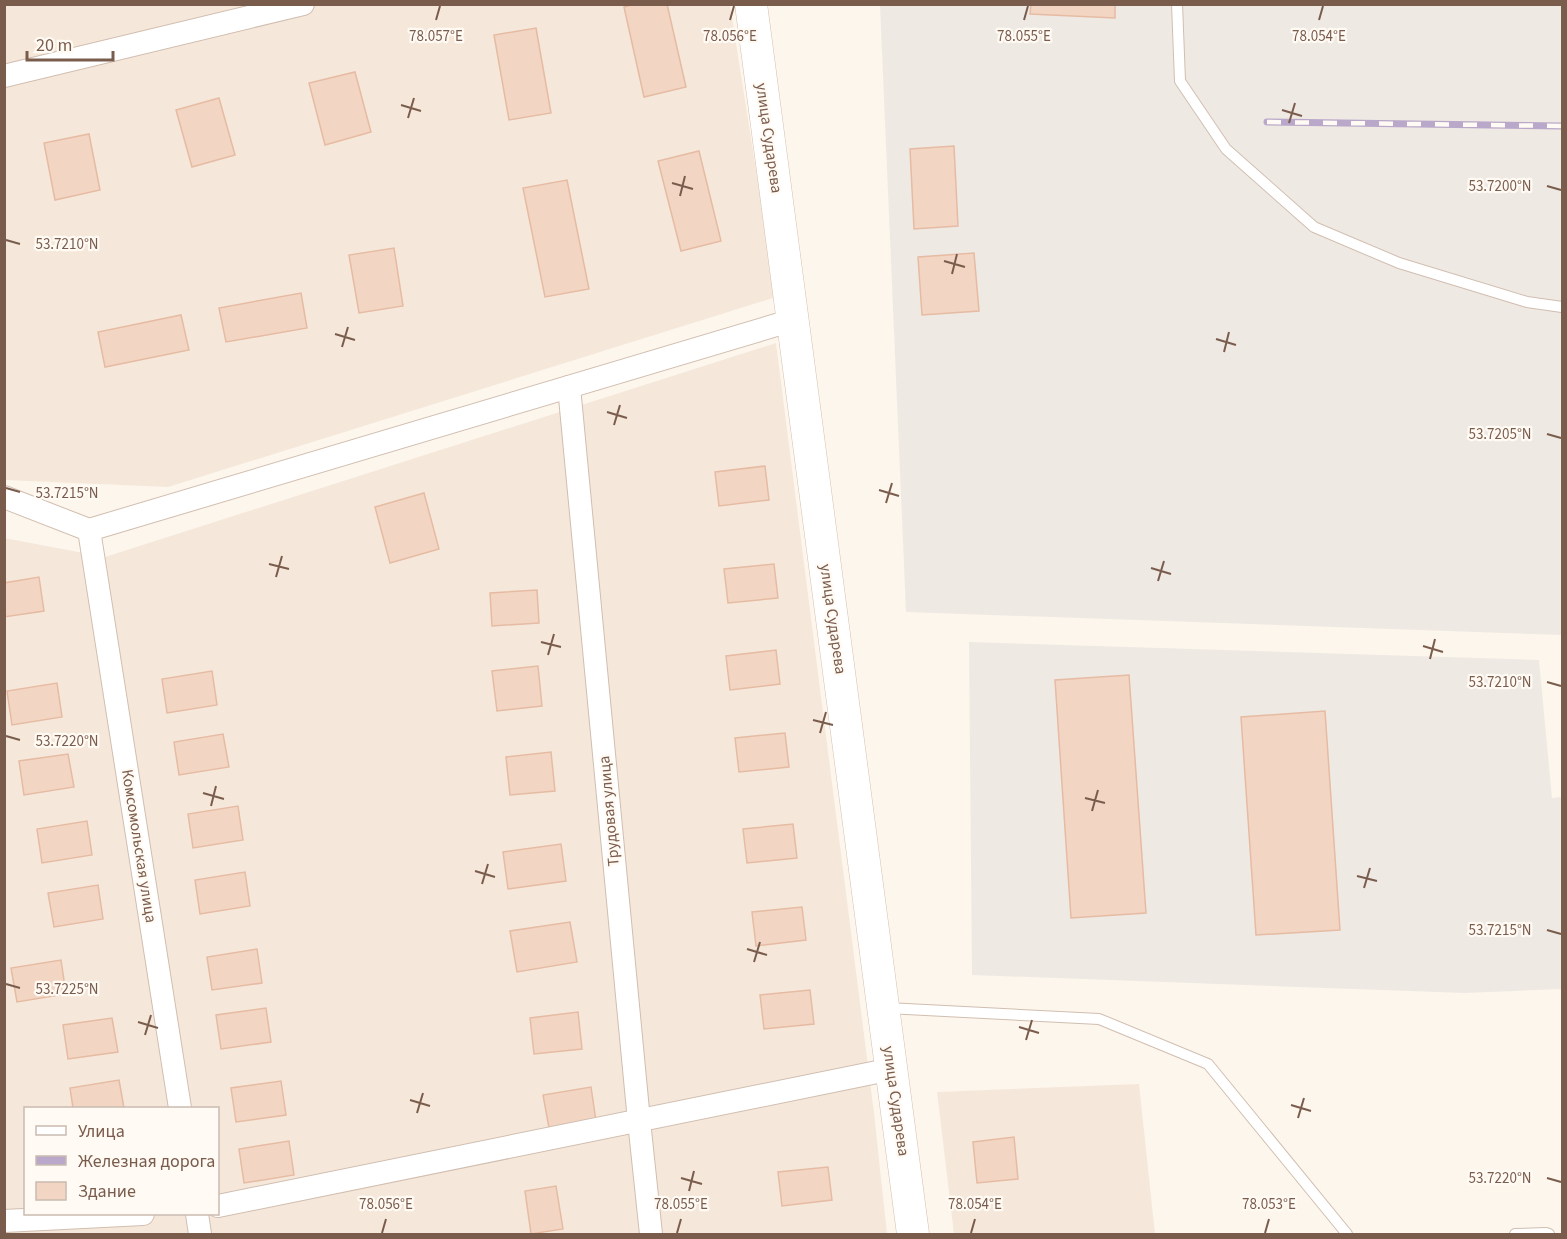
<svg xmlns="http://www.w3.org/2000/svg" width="1567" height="1239" font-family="'Source Sans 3',sans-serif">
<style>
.residential{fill:#f5e8da;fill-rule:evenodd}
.industrial{fill:#efe9e4}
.building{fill:#f3d5c3;stroke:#e6bba3;stroke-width:1.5}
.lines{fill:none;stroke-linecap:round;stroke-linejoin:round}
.lane-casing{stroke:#d1beb0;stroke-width:12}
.street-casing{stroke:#d1beb0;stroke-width:24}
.secondary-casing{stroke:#d6c0b0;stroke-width:33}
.lane{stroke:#fff;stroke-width:10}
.street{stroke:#fff;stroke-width:22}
.secondary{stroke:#fff;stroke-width:32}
.rail-casing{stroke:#b9a8c9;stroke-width:7}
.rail{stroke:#fffaf3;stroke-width:4.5;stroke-dasharray:14;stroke-linecap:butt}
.ticks{fill:none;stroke:#7a5c4d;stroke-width:2}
.labels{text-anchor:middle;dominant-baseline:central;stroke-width:4.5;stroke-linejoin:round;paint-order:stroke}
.street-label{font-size:16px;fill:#7a5c4d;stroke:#fffaf3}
.ticks-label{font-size:15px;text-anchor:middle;fill:#7a5c4d;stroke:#fffaf3;stroke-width:4.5;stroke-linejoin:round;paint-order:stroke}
</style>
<rect width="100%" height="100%" fill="#fdf6ec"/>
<!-- residential -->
<g class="residential">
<polygon points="5,5 730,5 776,297 168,487 5,480"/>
<path d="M 776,343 L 874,1113 L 887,1234 L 5,1234 L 4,538 L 105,557 ZM 26,1108 L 218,1108 L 218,1214 L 26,1214 Z"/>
<polygon points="1139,1084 1155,1234 954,1234 937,1092"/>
</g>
<!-- industrial -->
<g class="industrial">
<polygon points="880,5 1562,5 1562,635 906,612"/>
<polygon points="969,642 1539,660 1552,798 1562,797 1562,989 1465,993 972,975"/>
</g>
<!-- building -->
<g class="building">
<polygon points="635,4 667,4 686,87 644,97 624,7"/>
<polygon points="1031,4 1115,4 1115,18 1030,14"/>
<polygon points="536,28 551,113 509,120 494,35"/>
<polygon points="355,72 371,132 325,145 309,83"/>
<polygon points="219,98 235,155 192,167 176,110"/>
<polygon points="89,134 100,190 55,200 44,143"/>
<polygon points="954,146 958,226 914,229 910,149"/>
<polygon points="699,151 721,241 681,251 658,161"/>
<polygon points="567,180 589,289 545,297 523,188"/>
<polygon points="394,248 403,306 359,313 349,255"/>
<polygon points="974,253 979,311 922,315 918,257"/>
<polygon points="301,293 307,328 226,342 219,308"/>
<polygon points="181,315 189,350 105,367 98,332"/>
<polygon points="765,466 769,500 719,506 715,472"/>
<polygon points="424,493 439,549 390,563 375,507"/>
<polygon points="774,564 778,598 728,603 724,569"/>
<polygon points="39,577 44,611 4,617 4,583"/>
<polygon points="537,590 539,623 492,626 490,593"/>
<polygon points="776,650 780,684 730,690 726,656"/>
<polygon points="538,666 542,706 497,711 492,671"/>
<polygon points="212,671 217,705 167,713 162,679"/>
<polygon points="1129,675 1146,913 1071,918 1055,680"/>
<polygon points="57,683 62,717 12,725 7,691"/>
<polygon points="1325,711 1340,930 1256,935 1241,717"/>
<polygon points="785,733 789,767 739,772 735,738"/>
<polygon points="223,734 229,767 179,775 174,742"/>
<polygon points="551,752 555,791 510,795 506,757"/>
<polygon points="68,754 74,787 24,795 19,761"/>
<polygon points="238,806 243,840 193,848 188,814"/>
<polygon points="87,821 92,855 42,863 37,829"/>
<polygon points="793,824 797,858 747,863 743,829"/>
<polygon points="561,844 566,881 508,889 503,852"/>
<polygon points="245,872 250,906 200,914 195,880"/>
<polygon points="98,885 103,919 54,927 48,893"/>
<polygon points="802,907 806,940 756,946 752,912"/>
<polygon points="570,922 577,962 517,972 510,931"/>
<polygon points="257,949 262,983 212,990 207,957"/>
<polygon points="61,960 66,994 17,1002 11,968"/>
<polygon points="810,990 814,1024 764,1029 760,995"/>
<polygon points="266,1008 271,1042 221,1049 216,1015"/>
<polygon points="578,1012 582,1049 534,1054 530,1018"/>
<polygon points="112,1018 118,1052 68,1059 63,1025"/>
<polygon points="119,1080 124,1108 73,1108 70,1088"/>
<polygon points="281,1081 286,1115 236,1122 231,1088"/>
<polygon points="591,1087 596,1121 549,1128 543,1095"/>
<polygon points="1014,1137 1018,1179 977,1183 973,1142"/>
<polygon points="289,1141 294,1175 244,1183 239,1149"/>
<polygon points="828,1167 832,1200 782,1206 778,1172"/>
<polygon points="556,1186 563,1229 531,1234 525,1191"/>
</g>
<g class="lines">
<!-- lane casing -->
<g class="lane-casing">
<g id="lane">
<polyline points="1177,4 1180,81 1226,149 1314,227 1399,263 1527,302 1562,307"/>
<polyline points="887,1008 1099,1019 1208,1064 1347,1234"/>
<polyline points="1515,1234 1546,1233 1549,1234"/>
</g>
</g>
<!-- street casing -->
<g class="street-casing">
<g id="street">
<polyline points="4,76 303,4"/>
<polyline points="569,387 639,1121 651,1234"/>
<polyline points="4,497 89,530 180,1108"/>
<polyline points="89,530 793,320"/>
<polyline points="218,1206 892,1069"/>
<polyline points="197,1214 200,1234"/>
<polyline points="4,1221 143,1214"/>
</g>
</g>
<!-- secondary casing -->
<g class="secondary-casing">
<polyline id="secondary" points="751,4 913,1234"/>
</g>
<!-- lane -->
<use href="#lane" class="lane"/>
<!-- street -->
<use href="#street" class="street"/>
<!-- secondary -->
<use href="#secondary" class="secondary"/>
<!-- rail casing -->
<g class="rail-casing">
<polyline id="rail" points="1267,122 1562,126"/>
</g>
<!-- rail -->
<use href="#rail" class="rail"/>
</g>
<!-- ticks -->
<path class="ticks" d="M 436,20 L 440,6M 730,20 L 734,6M 1024,20 L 1028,6M 1319,20 L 1323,6M 401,105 L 421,111M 1282,110 L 1302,116M 408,118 L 414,98M 1289,123 L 1295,103M 672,183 L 693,189M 1547,186 L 1561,190M 680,196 L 685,176M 6,240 L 20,244M 944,261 L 965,267M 952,274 L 957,254M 335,334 L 355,340M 1216,339 L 1236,345M 342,347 L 348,327M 1224,352 L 1229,332M 607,412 L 627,418M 614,425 L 620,405M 1547,434 L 1561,438M 6,488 L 20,492M 879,490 L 899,496M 886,503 L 892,483M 269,564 L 289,569M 1151,568 L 1171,574M 276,577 L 282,556M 1158,581 L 1164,561M 541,642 L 561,647M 1423,646 L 1443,652M 548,655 L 554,634M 1430,659 L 1435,639M 1547,682 L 1561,686M 813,720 L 833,725M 820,733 L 826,712M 6,736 L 20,740M 203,793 L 224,799M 1085,798 L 1105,803M 211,806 L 216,786M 1092,811 L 1098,790M 475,871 L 495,877M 1357,876 L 1377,881M 482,884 L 488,864M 1364,888 L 1370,868M 1547,930 L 1561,934M 747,949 L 767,955M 754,962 L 760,942M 6,984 L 20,988M 138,1022 L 158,1028M 1019,1027 L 1039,1033M 145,1035 L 151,1015M 1026,1040 L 1032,1020M 410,1100 L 430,1106M 1291,1105 L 1311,1111M 417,1113 L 423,1093M 1298,1118 L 1304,1098M 681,1178 L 702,1184M 1547,1178 L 1561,1182M 689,1191 L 694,1171M 382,1233 L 386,1219M 677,1233 L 681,1219M 971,1233 L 975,1219M 1265,1233 L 1269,1219"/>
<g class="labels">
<!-- street labels -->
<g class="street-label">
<text transform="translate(769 138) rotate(82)">улица Сударева</text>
<text transform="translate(833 619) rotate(82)">улица Сударева</text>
<text transform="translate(609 811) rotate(-95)">Трудовая улица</text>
<text transform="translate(139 846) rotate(81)">Комсомольская улица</text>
<text transform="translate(896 1101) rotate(82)">улица Сударева</text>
</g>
</g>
<g class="ticks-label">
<text x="436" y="41">78.057°E</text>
<text x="730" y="41">78.056°E</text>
<text x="1024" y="41">78.055°E</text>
<text x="1319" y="41">78.054°E</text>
<text x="1500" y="191">53.7200°N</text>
<text x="67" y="249">53.7210°N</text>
<text x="1500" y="439">53.7205°N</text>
<text x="67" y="498">53.7215°N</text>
<text x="1500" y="687">53.7210°N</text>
<text x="67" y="746">53.7220°N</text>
<text x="1500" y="935">53.7215°N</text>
<text x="67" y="994">53.7225°N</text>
<text x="1500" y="1183">53.7220°N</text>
<text x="386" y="1209">78.056°E</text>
<text x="681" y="1209">78.055°E</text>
<text x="975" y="1209">78.054°E</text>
<text x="1269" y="1209">78.053°E</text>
</g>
<!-- border -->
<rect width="1567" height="1239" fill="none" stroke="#7a5c4d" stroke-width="12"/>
<!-- legend -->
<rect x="24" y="1107" width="195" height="108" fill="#fffaf3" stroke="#cabbb1" stroke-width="1.5"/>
<rect x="36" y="1126" width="30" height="9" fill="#ffffff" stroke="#cabbb1" stroke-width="1.5"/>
<text x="78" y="1137" font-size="18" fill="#7a5c4d">Улица</text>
<rect x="36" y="1156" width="30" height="9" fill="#b9a8c9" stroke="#cabbb1" stroke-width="1.5"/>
<text x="78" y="1167" font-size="18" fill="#7a5c4d">Железная дорога</text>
<rect x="36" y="1182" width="30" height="18" fill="#f3d5c3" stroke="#cabbb1" stroke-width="1.5"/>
<text x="78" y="1197" font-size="18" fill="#7a5c4d">Здание</text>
<!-- scale -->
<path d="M27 51v9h86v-9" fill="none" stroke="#7a5c4d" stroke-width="3"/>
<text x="36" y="51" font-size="18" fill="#7a5c4d" stroke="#fffaf3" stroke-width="4.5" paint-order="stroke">20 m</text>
</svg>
